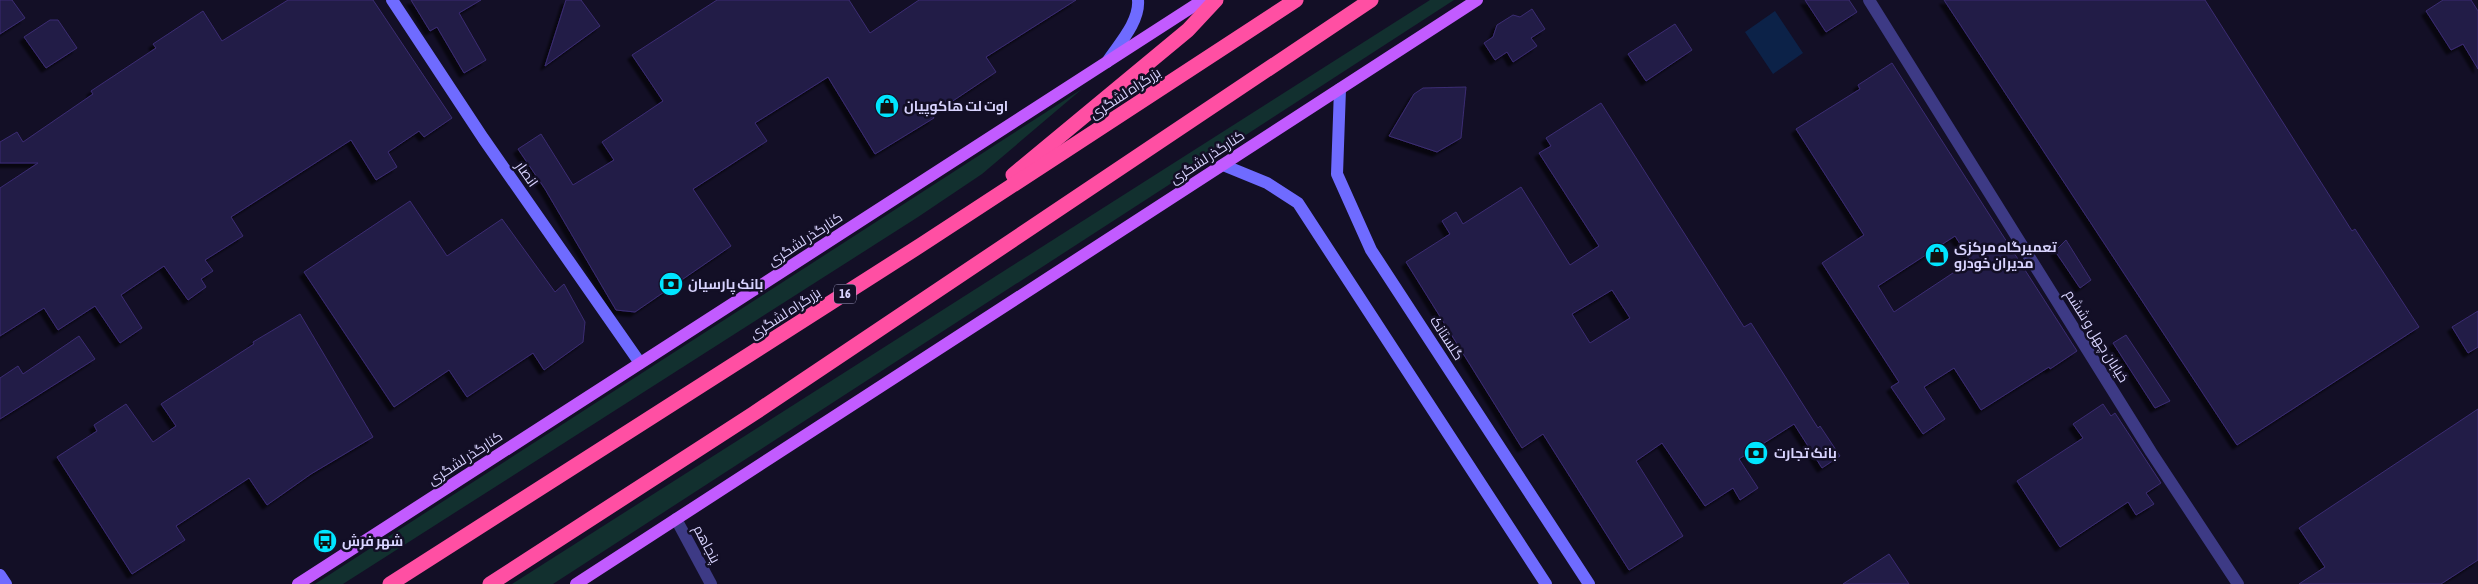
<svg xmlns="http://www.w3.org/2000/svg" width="2478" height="584" font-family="'Asap Condensed',Cairo,sans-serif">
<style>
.green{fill:#12302f}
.water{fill:#0c2248}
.building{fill:#241b47;stroke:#3b2d73;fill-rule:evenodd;filter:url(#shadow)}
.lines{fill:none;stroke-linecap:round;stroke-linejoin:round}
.street{stroke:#3d3a85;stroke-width:12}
.secondary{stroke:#6f6bff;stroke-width:12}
.primary{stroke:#c25bff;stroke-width:12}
.highway{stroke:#ff4fa3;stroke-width:15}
.labels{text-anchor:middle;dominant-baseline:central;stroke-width:5;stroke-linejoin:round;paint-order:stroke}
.shield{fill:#130f26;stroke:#9e99be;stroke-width:1}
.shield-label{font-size:12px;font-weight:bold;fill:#d9d4ff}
.street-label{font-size:14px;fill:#d9d4ff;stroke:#130f26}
.poi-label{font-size:14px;font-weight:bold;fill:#d9d4ff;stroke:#130f26;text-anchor:start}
</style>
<defs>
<filter id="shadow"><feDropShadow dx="-4.5" dy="4.5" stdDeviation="1" flood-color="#0009"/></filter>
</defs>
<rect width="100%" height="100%" fill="#130f26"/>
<!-- green -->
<g class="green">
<polygon points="1430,0 1454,0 553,584 512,584"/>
<polygon points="1082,89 982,174 918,217 343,584 315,584"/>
</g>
<!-- water -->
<polygon class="water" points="1775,11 1803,53 1773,74 1745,32"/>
<!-- building -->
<g class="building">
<polygon points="0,0 12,0 25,18 0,34"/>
<polygon points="288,0 373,0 452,118 424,137 419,131 388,152 397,167 376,180 351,140 231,217 243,236 205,260 213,271 201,279 206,287 188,300 164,266 121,295 142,328 120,343 95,306 58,330 44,308 0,336 0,188 38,163 0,163 0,142 17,132 23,142 93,94 91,91 156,48 153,44 203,11 222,41"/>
<polygon points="411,0 481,0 459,13 486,60 464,73 437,27 430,31"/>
<polygon points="566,0 581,0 600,26 545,66"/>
<polygon points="717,0 849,0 870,33 919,0 1076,0 986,57 996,72 932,115 934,118 875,154 828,77 755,123 767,141 693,189 731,246 635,312 616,310 545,189 518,149 541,134 573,185 614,160 602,142 663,101 632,55"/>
<polygon points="1805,0 1849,0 1857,12 1826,32"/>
<polygon points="1944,0 2205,0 2352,231 2355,229 2419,327 2237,445"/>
<polygon points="2443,0 2471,0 2478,11 2478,69 2463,44 2451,50 2426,11"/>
<polygon points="1532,9 1545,29 1531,38 1537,46 1513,62 1507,52 1495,60 1484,43 1493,37 1497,25 1513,15 1520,17"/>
<polygon points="50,20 58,20 77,48 46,68 24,37"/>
<polygon points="1675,24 1692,50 1646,81 1628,54"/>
<path d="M 1892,63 L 2077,351 L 2050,369 L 2049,367 L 1981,410 L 1954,368 L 1924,387 L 1945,419 L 1923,434 L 1891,387 L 1899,382 L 1822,263 L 1864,235 L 1796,129 L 1860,89 L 1858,85 ZM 1955,236 L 1971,261 L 1894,312 L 1878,286 Z"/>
<polygon points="1466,87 1461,138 1437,152 1389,136 1414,94 1423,88"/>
<path d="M 1601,103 L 1744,327 L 1751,323 L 1818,428 L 1820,426 L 1840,456 L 1822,468 L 1794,424 L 1739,459 L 1758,488 L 1740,500 L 1733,488 L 1705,506 L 1662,443 L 1636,461 L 1683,536 L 1629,570 L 1543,434 L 1522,448 L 1406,262 L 1450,234 L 1442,221 L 1456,212 L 1463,224 L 1521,187 L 1570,265 L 1599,246 L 1539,153 L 1551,146 L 1546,138 ZM 1612,290 L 1630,318 L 1590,343 L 1572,314 Z"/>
<polygon points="410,201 447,256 502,219 555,292 564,284 585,322 583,342 544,370 533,353 467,397 449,370 394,407 304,272"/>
<polygon points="2066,240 2091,280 2080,288 2055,251"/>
<polygon points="2478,311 2478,347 2468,353 2452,327"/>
<polygon points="300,314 373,437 311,474 267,505 249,478 176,526 185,540 132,574 57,457 97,431 94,425 126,404 153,442 176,426 161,404 254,344 253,342"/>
<polygon points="2126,335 2170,401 2155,408 2113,343"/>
<polygon points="79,336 95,359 0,419 0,378 18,366 23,374"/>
<polygon points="2103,404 2111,416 2115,413 2161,483 2146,493 2154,504 2136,515 2128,502 2060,547 2017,481 2083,438 2073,424"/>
<polygon points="2478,409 2478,560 2441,584 2299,584 2325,567 2299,528"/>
<polygon points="1889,554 1909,584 1843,584"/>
</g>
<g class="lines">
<!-- street -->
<g class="street">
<polyline points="1869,0 2151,452 2238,584"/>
<polyline points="676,519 711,584"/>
</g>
<!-- secondary -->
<g class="secondary">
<polyline points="392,0 483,138 640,363"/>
<path d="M 1107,62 C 1118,45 1140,22 1138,0"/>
<polyline points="1340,89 1337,174 1371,250 1589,584"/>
<polyline points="1223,165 1267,183 1298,203 1546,584"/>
<polyline points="0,575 6,584"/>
</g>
<!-- primary -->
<g class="primary">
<polyline points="298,584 1203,0"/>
<polyline points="576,584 1477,0"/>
</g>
<!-- highway -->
<g class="highway">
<polyline points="1013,175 1188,30 1216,0"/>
<polyline points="390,584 921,245 1296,0"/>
<polyline points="490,584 753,414 1371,0"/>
</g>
</g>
<!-- icons -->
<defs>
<g id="shop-disc" transform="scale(1.25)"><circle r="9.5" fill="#00e5ff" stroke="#130f26"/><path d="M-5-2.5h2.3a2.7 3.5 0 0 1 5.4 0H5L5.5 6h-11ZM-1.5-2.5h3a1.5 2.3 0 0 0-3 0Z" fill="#111"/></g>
<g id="bank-disc" transform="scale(1.25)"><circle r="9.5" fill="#00e5ff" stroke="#130f26"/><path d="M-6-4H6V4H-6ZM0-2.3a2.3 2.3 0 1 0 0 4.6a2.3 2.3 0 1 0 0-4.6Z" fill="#111"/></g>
<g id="bus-disc" transform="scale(1.25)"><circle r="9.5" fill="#00e5ff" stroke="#130f26"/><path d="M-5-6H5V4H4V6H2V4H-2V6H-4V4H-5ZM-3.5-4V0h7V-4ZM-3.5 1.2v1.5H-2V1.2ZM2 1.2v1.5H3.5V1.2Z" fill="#111"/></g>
</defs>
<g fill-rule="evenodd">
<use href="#shop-disc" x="887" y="106"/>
<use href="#shop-disc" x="1937" y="255"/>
<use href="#bank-disc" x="671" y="284"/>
<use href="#bank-disc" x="1756" y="453"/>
<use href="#bus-disc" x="325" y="541"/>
</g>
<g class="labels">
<!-- shield labels -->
<rect class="shield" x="834" y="284.5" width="22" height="19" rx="4"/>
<g class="shield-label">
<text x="845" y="294">16</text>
</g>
<!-- street labels -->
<g class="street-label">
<text transform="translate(1125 93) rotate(-33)">بزرگراه لشگری</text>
<text transform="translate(1207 157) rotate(-33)">کنارگذر لشگری</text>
<text transform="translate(527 174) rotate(55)">انصار</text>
<text transform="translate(805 239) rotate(-33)">کنارگذر لشگری</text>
<text transform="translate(785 313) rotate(-33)">بزرگراه لشگری</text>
<text transform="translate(2097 336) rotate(58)">خیابان چهل و ششم</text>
<text transform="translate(1447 338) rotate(57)">گلستانک</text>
<text transform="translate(465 458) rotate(-33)">کنارگذر لشگری</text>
<text transform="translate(707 544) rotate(62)">پنجاهم</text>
</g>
<!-- poi labels -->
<g class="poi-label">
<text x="904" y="106">اوت لت هاکوپیان</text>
<text x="1954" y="247">تعمیرگاه مرکزی<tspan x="1954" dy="16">مدیران خودرو</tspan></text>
<text x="688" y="284">بانک پارسیان</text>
<text x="1774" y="453">بانک تجارت</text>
<text x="342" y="541">شهر فرش</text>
</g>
</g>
</svg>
